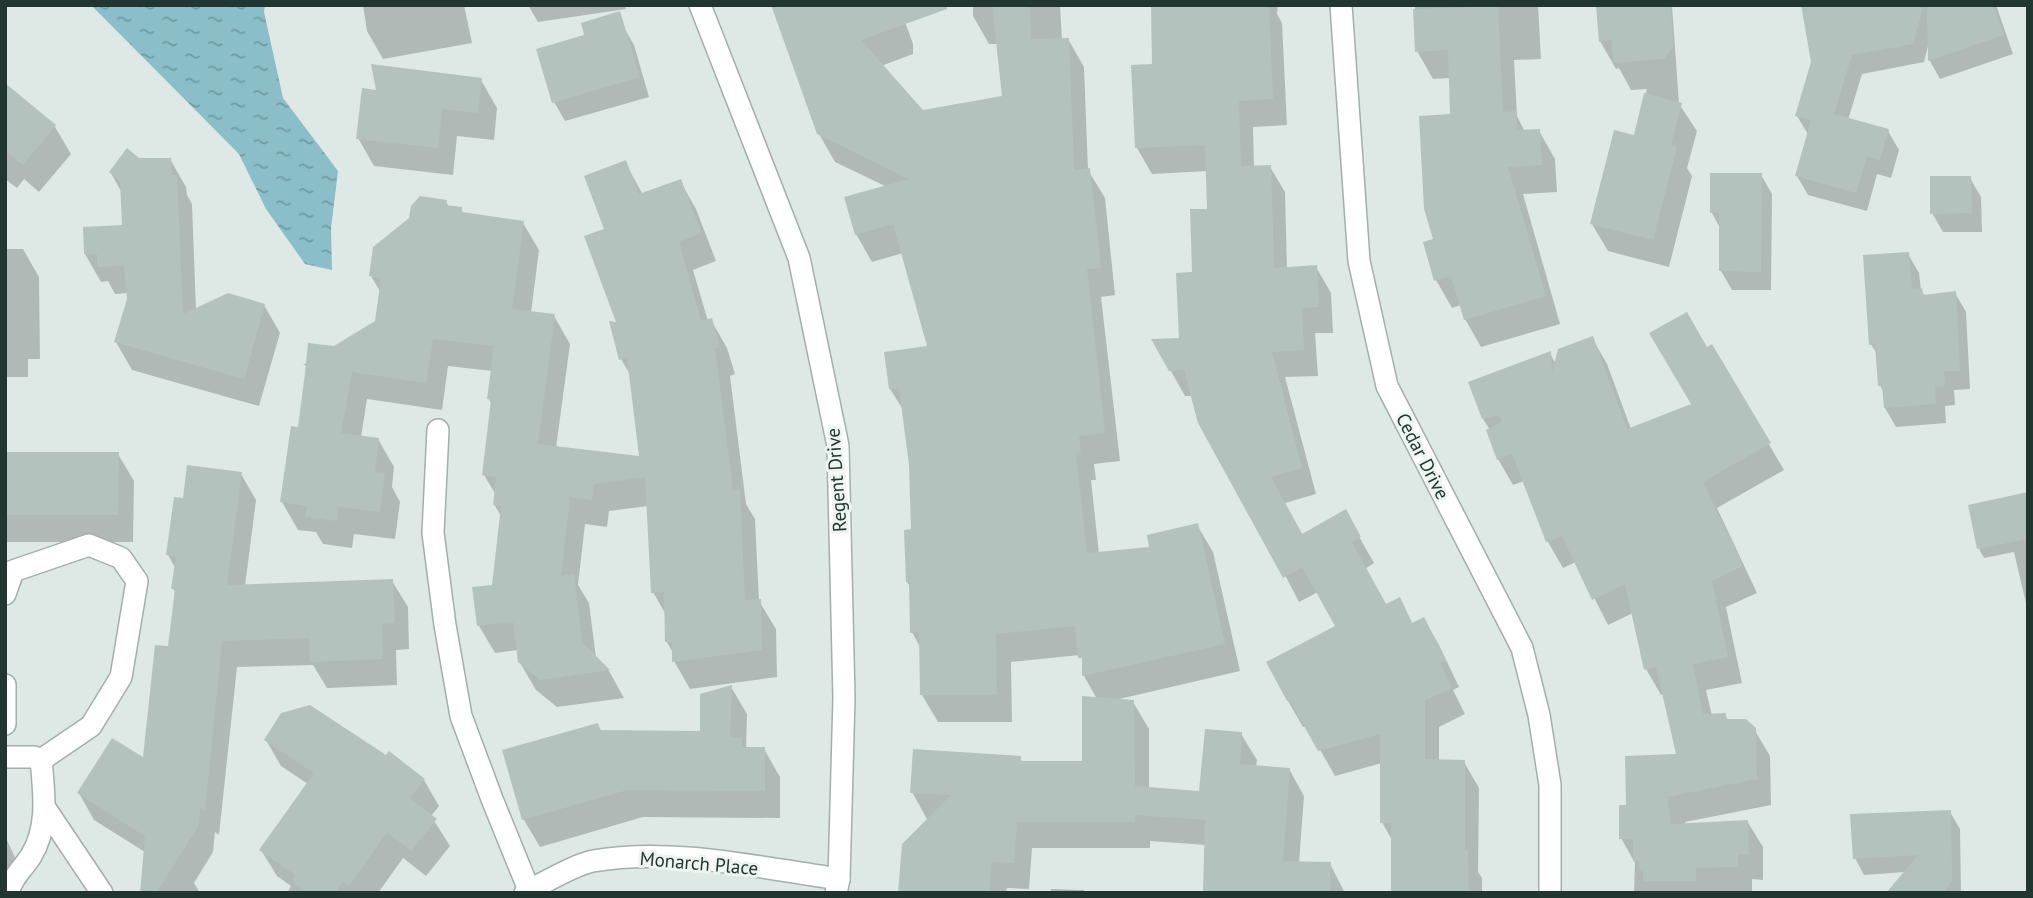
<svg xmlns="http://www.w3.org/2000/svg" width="2033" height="898" font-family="'PT Sans',sans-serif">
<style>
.water{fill:url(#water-ripples)}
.shadow{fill:#0003}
.building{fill:#b4c2bd}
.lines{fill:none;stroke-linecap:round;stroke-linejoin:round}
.minor-casing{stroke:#a2afaa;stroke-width:24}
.minor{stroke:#fff;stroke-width:21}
.labels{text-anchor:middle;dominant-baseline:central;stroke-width:6;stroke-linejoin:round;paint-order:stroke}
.street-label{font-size:19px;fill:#213630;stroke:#eef5f1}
</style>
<defs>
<pattern id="water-ripples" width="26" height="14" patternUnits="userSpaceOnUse" patternTransform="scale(1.75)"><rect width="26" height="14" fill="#8abec8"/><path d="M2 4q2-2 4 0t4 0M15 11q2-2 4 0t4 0" fill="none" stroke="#709ba3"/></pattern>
</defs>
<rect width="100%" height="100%" fill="#dee8e4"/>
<!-- water -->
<polygon class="water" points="91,5 265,5 264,12 283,98 338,171 331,228 332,270 305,264 266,209 239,154"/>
<!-- shadow -->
<g class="shadow">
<polygon points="363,5 464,5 472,43 383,59 367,31"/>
<polygon points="528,5 625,5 626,9 538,22"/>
<polygon points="773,5 899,5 913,44 913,54 881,66 923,112 1004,98 998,44 989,44 973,16 973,5 1060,5 1062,40 1068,39 1084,67 1088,170 1105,198 1115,295 1101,297 1120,461 1094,464 1096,480 1091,480 1099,554 1152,548 1197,525 1213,552 1240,671 1115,700 1133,702 1149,729 1149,789 1201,793 1241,734 1257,760 1256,767 1289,769 1304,796 1299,863 1330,864 1345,893 1204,893 1206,845 1150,841 1150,848 1032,848 1029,889 1007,888 1006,893 898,893 928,821 912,792 1020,758 1023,763 1084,762 1097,699 1084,676 1084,664 1080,655 1011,662 1012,722 938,722 922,695 921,649 912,632 911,588 907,582 913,531 911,465 904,411 890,389 929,347 903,253 872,262 856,234 887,187 835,162 819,134"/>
<polygon points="1153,5 1278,5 1277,14 1282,23 1287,125 1253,127 1254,167 1270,167 1285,192 1287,269 1316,267 1331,293 1333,333 1315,333 1318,376 1285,377 1316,494 1285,503 1303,536 1345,512 1374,563 1365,569 1386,606 1399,599 1413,624 1424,619 1439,645 1459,687 1453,690 1465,714 1439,727 1439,761 1464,762 1479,788 1478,872 1482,878 1482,893 1393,893 1393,842 1382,822 1382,763 1335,776 1307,727 1303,727 1288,701 1337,627 1318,592 1299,602 1192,396 1185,396 1154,341 1181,340 1209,210 1208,171 1152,174 1137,148 1153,66"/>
<polygon points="1415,5 1538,5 1541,59 1514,60 1517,116 1525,132 1539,131 1555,159 1557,192 1523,194 1560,324 1481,347 1465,319 1461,305 1452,308 1436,280 1435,240 1452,116 1450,78 1433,79 1417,51"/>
<polygon points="1598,5 1672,5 1679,104 1697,131 1687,168 1692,176 1669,267 1608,251 1592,224 1635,137 1647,89 1631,90 1619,68 1616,69 1600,41"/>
<polygon points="1802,5 1996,5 2013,54 1940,79 1930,61 1928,46 1924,62 1862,74 1848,120 1888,131 1899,150 1891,178 1877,174 1867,211 1808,195 1797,176 1809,136 1797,116 1813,62"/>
<polygon points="623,26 634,45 649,97 565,121 554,102"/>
<polygon points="481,80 497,108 494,140 457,136 453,175 374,166 358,138 378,92"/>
<polygon points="5,85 55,127 71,154 39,192 24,179 17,188 5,179"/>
<polygon points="170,159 186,187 187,195 192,204 196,310 264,305 280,333 259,406 132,370 116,342 128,299 128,293 115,294 108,281 101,282 85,254 124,227 122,193 111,173 139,160"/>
<polygon points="625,162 643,195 680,181 696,209 716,261 693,270 708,321 711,320 727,348 735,374 730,376 746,504 755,519 759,601 776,629 777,677 690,689 674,661 674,654 666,641 666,615 653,592 648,506 609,511 607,527 585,524 578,585 589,603 596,658 609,671 624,698 557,707 536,690 519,661 518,650 495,653 479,626 493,586 502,518 494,504 496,495 484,475 492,405 489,399 492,371 448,366 442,410 367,399 361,437 378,439 394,467 392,487 400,502 395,539 354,534 352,548 323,544 316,532 298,530 282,502 300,429 307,368 305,365 377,322 381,293 371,276 446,202 449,207 461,209 464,214 523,223 539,250 531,313 554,316 570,344 556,448 641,458 631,376 621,359 619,324 606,230"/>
<polygon points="1761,175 1772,194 1771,290 1732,290 1721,271 1720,228 1712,213"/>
<polygon points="1970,178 1981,197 1982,232 1943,232 1932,213"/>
<polygon points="5,249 23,249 39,277 40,359 28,359 28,377 5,377"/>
<polygon points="1908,254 1919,273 1921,290 1925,296 1955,293 1966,312 1970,389 1954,390 1955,405 1945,406 1946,423 1896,427 1885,408 1884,393 1880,385 1878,356 1871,344"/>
<polygon points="1592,338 1607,364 1631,429 1693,405 1707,350 1712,347 1784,470 1717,508 1757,593 1726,607 1742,683 1706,690 1712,716 1725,715 1729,721 1754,729 1770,756 1771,805 1685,822 1686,825 1747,821 1763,847 1763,880 1752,879 1752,893 1634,893 1635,863 1621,838 1628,806 1678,755 1664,694 1661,695 1646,669 1633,613 1608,625 1576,562 1563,568 1548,542 1524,481 1513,485 1498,459 1490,430 1483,419 1550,354 1556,364"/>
<polygon points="5,454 118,454 134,481 133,542 5,542"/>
<polygon points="241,474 256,500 245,586 392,581 408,607 409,649 396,650 397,685 327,688 313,665 237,667 219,835 215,832 213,852 194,883 200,893 142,893 145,852 94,820 79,793 145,760 170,648 176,593 173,589 176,569 168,555 184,500"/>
<polygon points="2028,493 2028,612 2014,552 1984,558 1979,549"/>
<polygon points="731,687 747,714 746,749 764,749 780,777 780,818 643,817 540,847 524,820 504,751 598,725 602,732 702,733"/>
<polygon points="266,740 424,780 439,806 431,816 450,846 426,876 403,858 378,893 287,893 291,886 277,876 261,850 308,784 281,766"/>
<polygon points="1950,812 1960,829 1961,893 1888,893 1905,872 1864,875 1855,858"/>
<polygon points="5,836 27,883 6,893 5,893"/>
<polygon points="1051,889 1084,890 1085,893 1050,893"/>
</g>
<!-- building -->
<g class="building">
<polygon points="771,5 947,5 947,9 861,40 923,110 1002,96 992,5 1030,5 1031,39 1069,38 1074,170 1090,168 1101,268 1087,269 1105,433 1079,436 1081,452 1076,453 1087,553 1149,547 1147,535 1198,523 1225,644 1082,676 1082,658 1078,658 1075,626 996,634 997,695 920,695 919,632 910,633 909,582 906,582 904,530 911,529 909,465 899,388 889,389 884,352 927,346 893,224 855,235 844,197 909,179 817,134"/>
<polygon points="1151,5 1269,5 1273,99 1239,101 1241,166 1271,165 1274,268 1317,265 1319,307 1302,308 1304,350 1272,352 1302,468 1271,477 1302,534 1346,509 1361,537 1352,542 1386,604 1400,597 1412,623 1424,617 1446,661 1440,663 1452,688 1425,700 1425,759 1465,760 1465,850 1468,850 1469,893 1391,893 1391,823 1380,823 1380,734 1318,751 1290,701 1287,701 1266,662 1335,626 1302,567 1283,578 1198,423 1184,370 1169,371 1151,339 1179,338 1176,273 1192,272 1190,209 1207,209 1205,145 1135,148 1131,65 1152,64"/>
<polygon points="1596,5 1671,5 1673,47 1664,59 1613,63 1612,40 1599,42"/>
<polygon points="1801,5 1924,5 1913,44 1852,55 1834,114 1889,129 1880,160 1867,156 1856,193 1795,176 1811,120 1795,116 1811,62"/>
<polygon points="1927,5 1993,5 2004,35 1928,61"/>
<polygon points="1498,6 1503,112 1516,111 1517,130 1540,129 1542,165 1508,167 1546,296 1464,320 1451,276 1434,281 1423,242 1433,239 1424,209 1419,116 1450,114 1448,50 1415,52 1413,9"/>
<polygon points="620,11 640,77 552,103 536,49 584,35 581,23"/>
<polygon points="371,64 482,78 478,113 442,109 438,148 356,139 362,88 376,90"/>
<polygon points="5,83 56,125 23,165 5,151"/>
<polygon points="1644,93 1682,103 1671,145 1677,147 1653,240 1590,224 1614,130 1634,135"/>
<polygon points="127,148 139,158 171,158 172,175 177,175 183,314 228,293 265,304 244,379 114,342 127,299 124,266 97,267 97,254 84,254 83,227 122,225 120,182 109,172"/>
<polygon points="626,160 639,194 681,179 701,233 679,242 701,321 712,318 720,347 715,348 733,490 740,490 745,600 761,599 762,650 672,662 672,642 665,642 664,592 651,593 645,477 594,484 592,500 570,497 561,576 574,574 582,642 610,670 540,680 518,662 513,622 477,626 472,587 492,585 501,506 493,505 496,477 482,475 491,400 487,399 494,346 433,339 426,383 352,372 341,433 379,438 375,472 385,473 380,512 339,507 337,521 305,517 307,506 280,502 291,426 298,427 306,365 303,365 306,363 308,343 334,346 375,321 381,278 369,276 373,247 409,218 411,206 420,196 447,200 446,205 462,207 462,212 524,221 512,309 555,314 538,444 639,456 627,358 619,360 609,321 616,322 584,236 604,229 584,176"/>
<polygon points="1710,173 1762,173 1761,272 1719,271 1719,213 1710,213"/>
<polygon points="1930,176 1971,176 1972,213 1930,214"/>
<polygon points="1909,252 1912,289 1922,288 1923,295 1956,291 1960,371 1944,371 1945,386 1935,387 1936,404 1884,408 1882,385 1878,386 1875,344 1869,345 1863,255"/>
<polygon points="1687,312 1707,347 1712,344 1771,443 1703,482 1743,566 1712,581 1728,657 1693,664 1703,714 1726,713 1726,719 1746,719 1756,728 1757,779 1667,797 1671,824 1748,820 1749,854 1738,854 1738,867 1696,868 1696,881 1643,881 1643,871 1639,871 1639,861 1633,861 1633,839 1619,839 1619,805 1626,805 1625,756 1676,754 1656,667 1644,670 1625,584 1592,600 1562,536 1546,542 1512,454 1497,460 1486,430 1502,422 1499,415 1482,419 1468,382 1551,351 1552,373 1558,349 1593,336 1627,429 1691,404 1649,333"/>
<polygon points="5,452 119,452 118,515 5,515"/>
<polygon points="187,465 242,472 227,585 393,579 395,623 382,624 383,659 310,662 309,638 222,641 205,811 200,808 199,825 156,893 140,893 145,836 77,793 112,738 143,757 155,645 168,646 175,589 171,589 176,557 166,555 174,497 183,498"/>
<polygon points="2028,492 2028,539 1977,549 1968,505"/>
<polygon points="732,685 730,737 742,738 742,747 765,747 765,791 627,790 522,820 502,750 598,723 600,730 700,731 700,694"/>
<polygon points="1082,696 1134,700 1135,786 1199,791 1205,729 1242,732 1240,764 1290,768 1283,861 1331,862 1330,893 1203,893 1205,820 1135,815 1135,822 1017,822 1014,863 992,862 989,893 898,893 902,844 951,795 910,793 913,749 1021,756 1021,761 1082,761"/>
<polygon points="310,705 386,755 389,751 425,779 410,798 437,819 411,851 387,832 349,886 342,882 335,893 308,893 292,881 295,875 259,850 314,773 264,740 281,713"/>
<polygon points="1951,810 1952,881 1943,893 1886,893 1918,855 1853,859 1850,814"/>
</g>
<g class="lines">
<!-- minor casing -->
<g class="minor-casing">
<g id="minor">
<polyline points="700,5 799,258 838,446 844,698 839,879 836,893"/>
<polyline points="1341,5 1359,261 1387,386 1522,648 1539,715 1550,785 1550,893"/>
<polyline points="438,430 433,533 445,625 461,716 492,799 529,890"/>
<polyline points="5,594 13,571 89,545 121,558 137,581 121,677 91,726 41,760 34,757 5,757"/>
<polyline points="5,685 5,724"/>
<polyline points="45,808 102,893"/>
<path d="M 8,893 C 12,877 22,870 31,856 C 49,827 44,792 41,760"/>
<path d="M 525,893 C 541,884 576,864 593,861 C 671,847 761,868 839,879"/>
</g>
</g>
<!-- minor -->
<use href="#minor" class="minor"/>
</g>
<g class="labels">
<!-- street labels -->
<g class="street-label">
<text transform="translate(1423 456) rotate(63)">Cedar Drive</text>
<text transform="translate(836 480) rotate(-94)">Regent Drive</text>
<text transform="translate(699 863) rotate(5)">Monarch Place</text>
</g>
</g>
<!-- border -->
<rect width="2033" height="898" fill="none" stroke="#213630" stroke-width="14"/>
</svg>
